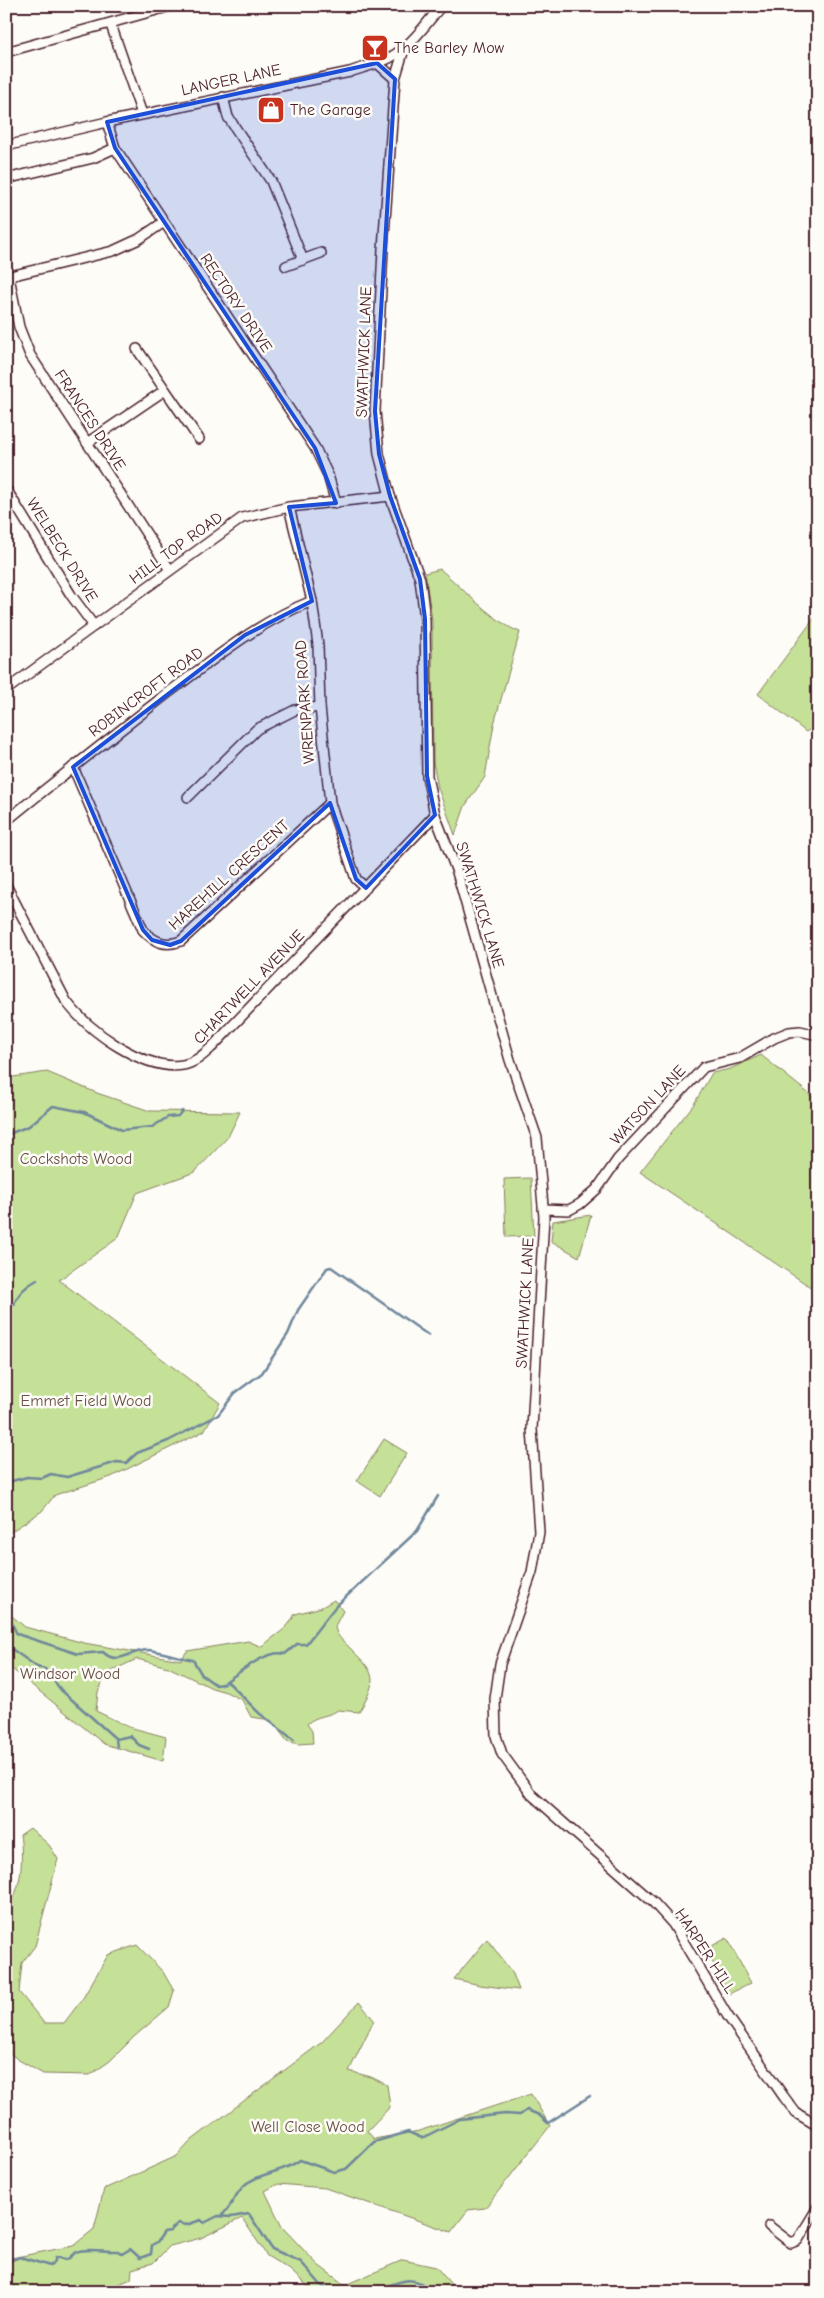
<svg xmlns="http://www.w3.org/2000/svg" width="824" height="2298" font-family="'Comic Neue',sans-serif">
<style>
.green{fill:#c5e097;stroke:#888061}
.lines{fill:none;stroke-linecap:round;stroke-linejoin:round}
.stream{stroke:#6f879c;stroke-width:2.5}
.minor-casing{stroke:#4a1f2b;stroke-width:12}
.minor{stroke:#fdfcf7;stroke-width:9}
.marked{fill:#1d4ed8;fill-opacity:0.2;stroke:#1d4ed8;stroke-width:4;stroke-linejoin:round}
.labels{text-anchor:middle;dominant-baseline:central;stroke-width:5;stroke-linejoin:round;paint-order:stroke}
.poi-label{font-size:16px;fill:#4a1f2b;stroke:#fdfcf7;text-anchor:start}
.street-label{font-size:16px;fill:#4a1f2b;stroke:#fdfcf7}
.park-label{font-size:16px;fill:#694f46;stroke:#fdfcf7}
</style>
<rect width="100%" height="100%" fill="#fdfcf7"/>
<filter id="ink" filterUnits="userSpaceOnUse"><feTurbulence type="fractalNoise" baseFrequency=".02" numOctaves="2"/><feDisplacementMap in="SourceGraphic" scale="10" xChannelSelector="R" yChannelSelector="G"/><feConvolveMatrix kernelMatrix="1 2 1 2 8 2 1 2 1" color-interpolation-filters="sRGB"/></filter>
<g filter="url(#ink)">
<!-- green -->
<g class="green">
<path d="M 440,569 C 461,587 496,624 520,632 L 494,724 L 485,777 L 465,806 L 455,835 L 438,788 L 433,762 L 432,620 L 425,573 Z"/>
<polygon points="818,613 818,724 806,732 758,694"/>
<polygon points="761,1055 818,1101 818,1279 812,1288 640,1172 694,1104 712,1073 730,1069"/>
<polygon points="47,1072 97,1093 150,1111 240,1112 228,1137 195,1172 137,1193 118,1238 59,1280 220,1403 204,1431 111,1477 55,1495 42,1511 6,1535 6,1078"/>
<polygon points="531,1178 534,1236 506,1237 504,1179"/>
<polygon points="591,1215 579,1257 551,1241 553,1221"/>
<polygon points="384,1439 407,1453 380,1496 357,1481"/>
<path d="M 334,1600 L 343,1611 L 335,1626 C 336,1635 341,1639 347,1645 C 375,1673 380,1676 359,1712 L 338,1710 C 328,1717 316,1715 307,1724 L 312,1731 L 313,1743 L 298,1744 L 287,1741 L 271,1720 L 251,1717 L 242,1700 L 226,1692 L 212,1688 L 168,1667 L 137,1659 L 107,1673 L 98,1692 L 96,1711 L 129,1727 L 166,1737 L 163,1761 L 104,1744 L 6,1664 L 6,1611 L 25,1627 L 84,1643 L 181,1660 L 187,1651 L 248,1641 L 262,1647 C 276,1633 286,1632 295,1614 L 322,1607 Z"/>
<path d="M 30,1828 L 49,1845 L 58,1859 L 35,1946 L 22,1963 L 19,1992 L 44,2023 L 64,2023 L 83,1998 L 108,1955 L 137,1945 L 163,1972 L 174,1991 L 169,2007 L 135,2036 L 110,2061 L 90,2075 L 43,2074 L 17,2059 L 6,2050 L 6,1905 C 23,1895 23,1852 20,1835 Z"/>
<polygon points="727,1938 751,1983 729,1994 706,1949"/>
<polygon points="487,1939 513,1974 519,1990 480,1985 454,1979"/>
<polygon points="359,2002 374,2020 349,2071 371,2077 387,2085 390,2107 367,2131 374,2139 419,2131 531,2094 550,2126 485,2208 468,2210 451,2232 325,2188 278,2184 265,2191 282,2227 318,2265 345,2285 403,2260 436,2267 458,2292 416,2292 410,2286 395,2292 314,2292 290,2270 267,2256 242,2218 201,2238 170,2246 153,2263 132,2269 131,2279 100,2292 6,2292 6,2259 73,2246 94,2229 104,2189 177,2156 192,2140 322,2042"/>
</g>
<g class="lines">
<!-- stream -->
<g class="stream">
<polyline points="6,1135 29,1126 53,1106 84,1112 122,1130 152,1127 168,1117 178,1116 182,1111"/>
<path d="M 6,1307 L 14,1305 C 17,1294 27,1285 37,1280"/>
<polyline points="6,1487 12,1481 27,1477 42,1478 51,1474 67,1477 117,1462 126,1463 137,1453 168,1441 218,1415 235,1393 262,1373 288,1334 298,1310 327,1268 331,1267 428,1335"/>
<path d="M 6,1621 L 12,1624 L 17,1634 L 78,1654 L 103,1652 C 117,1666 130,1651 147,1650 C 155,1650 182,1658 193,1660 L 202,1675 L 216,1685 L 222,1684 C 237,1675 267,1648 285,1654 L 297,1644 L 306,1644 L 335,1607 L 417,1531 L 438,1496"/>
<polyline points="6,1645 37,1667 45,1669 61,1690 116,1739 130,1736 139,1745 149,1749"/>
<polyline points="227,1681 259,1713 294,1740"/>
<polyline points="116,1739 117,1747"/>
<path d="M 221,2216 C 233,2206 235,2192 247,2183 C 263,2172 285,2172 300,2160 L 334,2172 L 346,2169 L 374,2142 L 408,2132 L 422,2138 L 460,2119 L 505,2114 L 520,2115 L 527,2110 L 539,2115 L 548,2123 L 590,2096"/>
<path d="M 6,2272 L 9,2270 L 9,2261 L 20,2257 L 50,2266 L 54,2263 L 56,2257 L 66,2260 C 70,2258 72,2255 76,2252 C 87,2247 106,2252 118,2251 L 122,2254 L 130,2249 L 140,2258 L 151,2254 L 152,2245 L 157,2242 L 164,2232 L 170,2231 L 178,2223 L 186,2225 L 201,2220 L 204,2223 L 218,2216 L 231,2217 L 249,2214 L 272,2249 L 301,2262 L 321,2285 L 331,2292"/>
<path d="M 373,2292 C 398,2283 410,2271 433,2292"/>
</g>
<!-- minor casing -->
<g class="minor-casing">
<g id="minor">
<polyline points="111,25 142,114"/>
<polyline points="404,49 395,79 383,249 375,411 379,454 390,496 420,579 425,619 427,776 435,815 457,872 510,1060 537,1138 544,1217 532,1429 539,1532 532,1572 500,1664 495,1699 496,1736 502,1754 532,1795 654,1903 673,1924 727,2015 784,2097 796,2113 818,2126"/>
<polyline points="6,52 171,6"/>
<polyline points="377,63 395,79"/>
<polyline points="223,97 228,117 271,181 303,260"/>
<polyline points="107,122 115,148 315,448 328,475 336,503"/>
<path d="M 6,146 L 107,122 L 350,72 C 363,67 379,64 391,57 C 411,46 426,24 441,6"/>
<polyline points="6,179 93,158 115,148"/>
<polyline points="286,266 321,253"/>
<polyline points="6,277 113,251 139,239 164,222"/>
<polyline points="9,277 19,327 30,355 170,570"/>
<polyline points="137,349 199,439"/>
<polyline points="87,443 165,390"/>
<polyline points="6,489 71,595 94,626"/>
<polyline points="289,507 312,601 318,645 320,707 330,803 356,879 366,888"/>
<polyline points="6,690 242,518 289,507 390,496"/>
<path d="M 73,767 L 143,930 C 154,942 165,947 181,941 L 330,803"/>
<polyline points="188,797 257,729 295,710 320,707"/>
<path d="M 6,821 C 60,777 114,735 168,693 C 214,659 258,622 312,601"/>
<path d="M 6,885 L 66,1001 C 88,1031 144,1071 183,1065 C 195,1063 203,1055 212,1047 L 435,815"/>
<polyline points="543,1209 569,1210 580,1204 597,1189 618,1159 704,1067 740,1058 774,1038 789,1032 800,1031 818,1035"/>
<polyline points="769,2226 791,2243 798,2240 818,2207"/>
</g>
</g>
<!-- minor -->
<use href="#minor" class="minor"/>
</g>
</g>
<!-- marked area -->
<path class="marked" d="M 377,63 L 395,79 L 375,411 L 379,454 L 390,496 L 420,579 L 425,619 L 427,776 L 435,815 L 366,888 L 356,879 L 330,803 L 181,941 L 170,945 L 152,940 L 143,930 L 73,767 L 245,635 L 312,601 L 289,507 L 336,503 L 315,448 L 115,148 L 107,122 Z"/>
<!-- icons -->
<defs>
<g id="bar-square" transform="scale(1.4375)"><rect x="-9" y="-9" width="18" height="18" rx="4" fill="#c8321e" stroke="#fdfcf7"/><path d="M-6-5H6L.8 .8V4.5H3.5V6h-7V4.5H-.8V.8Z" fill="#fff"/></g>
<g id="shop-square" transform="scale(1.4375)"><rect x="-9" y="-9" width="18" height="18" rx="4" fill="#c8321e" stroke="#fdfcf7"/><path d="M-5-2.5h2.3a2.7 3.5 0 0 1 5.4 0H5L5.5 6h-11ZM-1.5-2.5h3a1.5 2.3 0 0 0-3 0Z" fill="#fff"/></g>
</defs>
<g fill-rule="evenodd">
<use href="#bar-square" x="375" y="48"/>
<use href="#shop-square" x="271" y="110"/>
</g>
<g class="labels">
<!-- poi labels -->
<g class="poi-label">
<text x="394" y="48">The Barley Mow</text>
<text x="290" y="110">The Garage</text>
</g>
<!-- street labels -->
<g class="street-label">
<text transform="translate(231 80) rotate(-12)">LANGER LANE</text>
<text transform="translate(236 303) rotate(56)">RECTORY DRIVE</text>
<text transform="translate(364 352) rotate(-88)">SWATHWICK LANE</text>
<text transform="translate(90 420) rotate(57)">FRANCES DRIVE</text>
<text transform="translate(176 548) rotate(-36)">HILL TOP ROAD</text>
<text transform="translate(62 550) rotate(58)">WELBECK DRIVE</text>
<text transform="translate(146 692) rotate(-37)">ROBINCROFT ROAD</text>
<text transform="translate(305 702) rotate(-94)">WRENPARK ROAD</text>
<text transform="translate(229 875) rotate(-42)">HAREHILL CRESCENT</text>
<text transform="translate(480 905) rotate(73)">SWATHWICK LANE</text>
<text transform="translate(249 987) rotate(-46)">CHARTWELL AVENUE</text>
<text transform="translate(648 1105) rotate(-47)">WATSON LANE</text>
<text transform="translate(525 1303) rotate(-87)">SWATHWICK LANE</text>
<text transform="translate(705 1951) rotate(57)">HARPER HILL</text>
</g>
<!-- park labels -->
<g class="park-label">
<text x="76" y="1159">Cockshots Wood</text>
<text x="86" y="1401">Emmet Field Wood</text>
<text x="70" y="1674">Windsor Wood</text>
<text x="308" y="2127">Well Close Wood</text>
</g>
</g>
<!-- margin -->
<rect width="824" height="2298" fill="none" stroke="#fdfcf7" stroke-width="25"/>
<rect x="12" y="12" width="799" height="2273" fill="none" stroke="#4a1f2b" stroke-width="2" filter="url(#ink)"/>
</svg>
